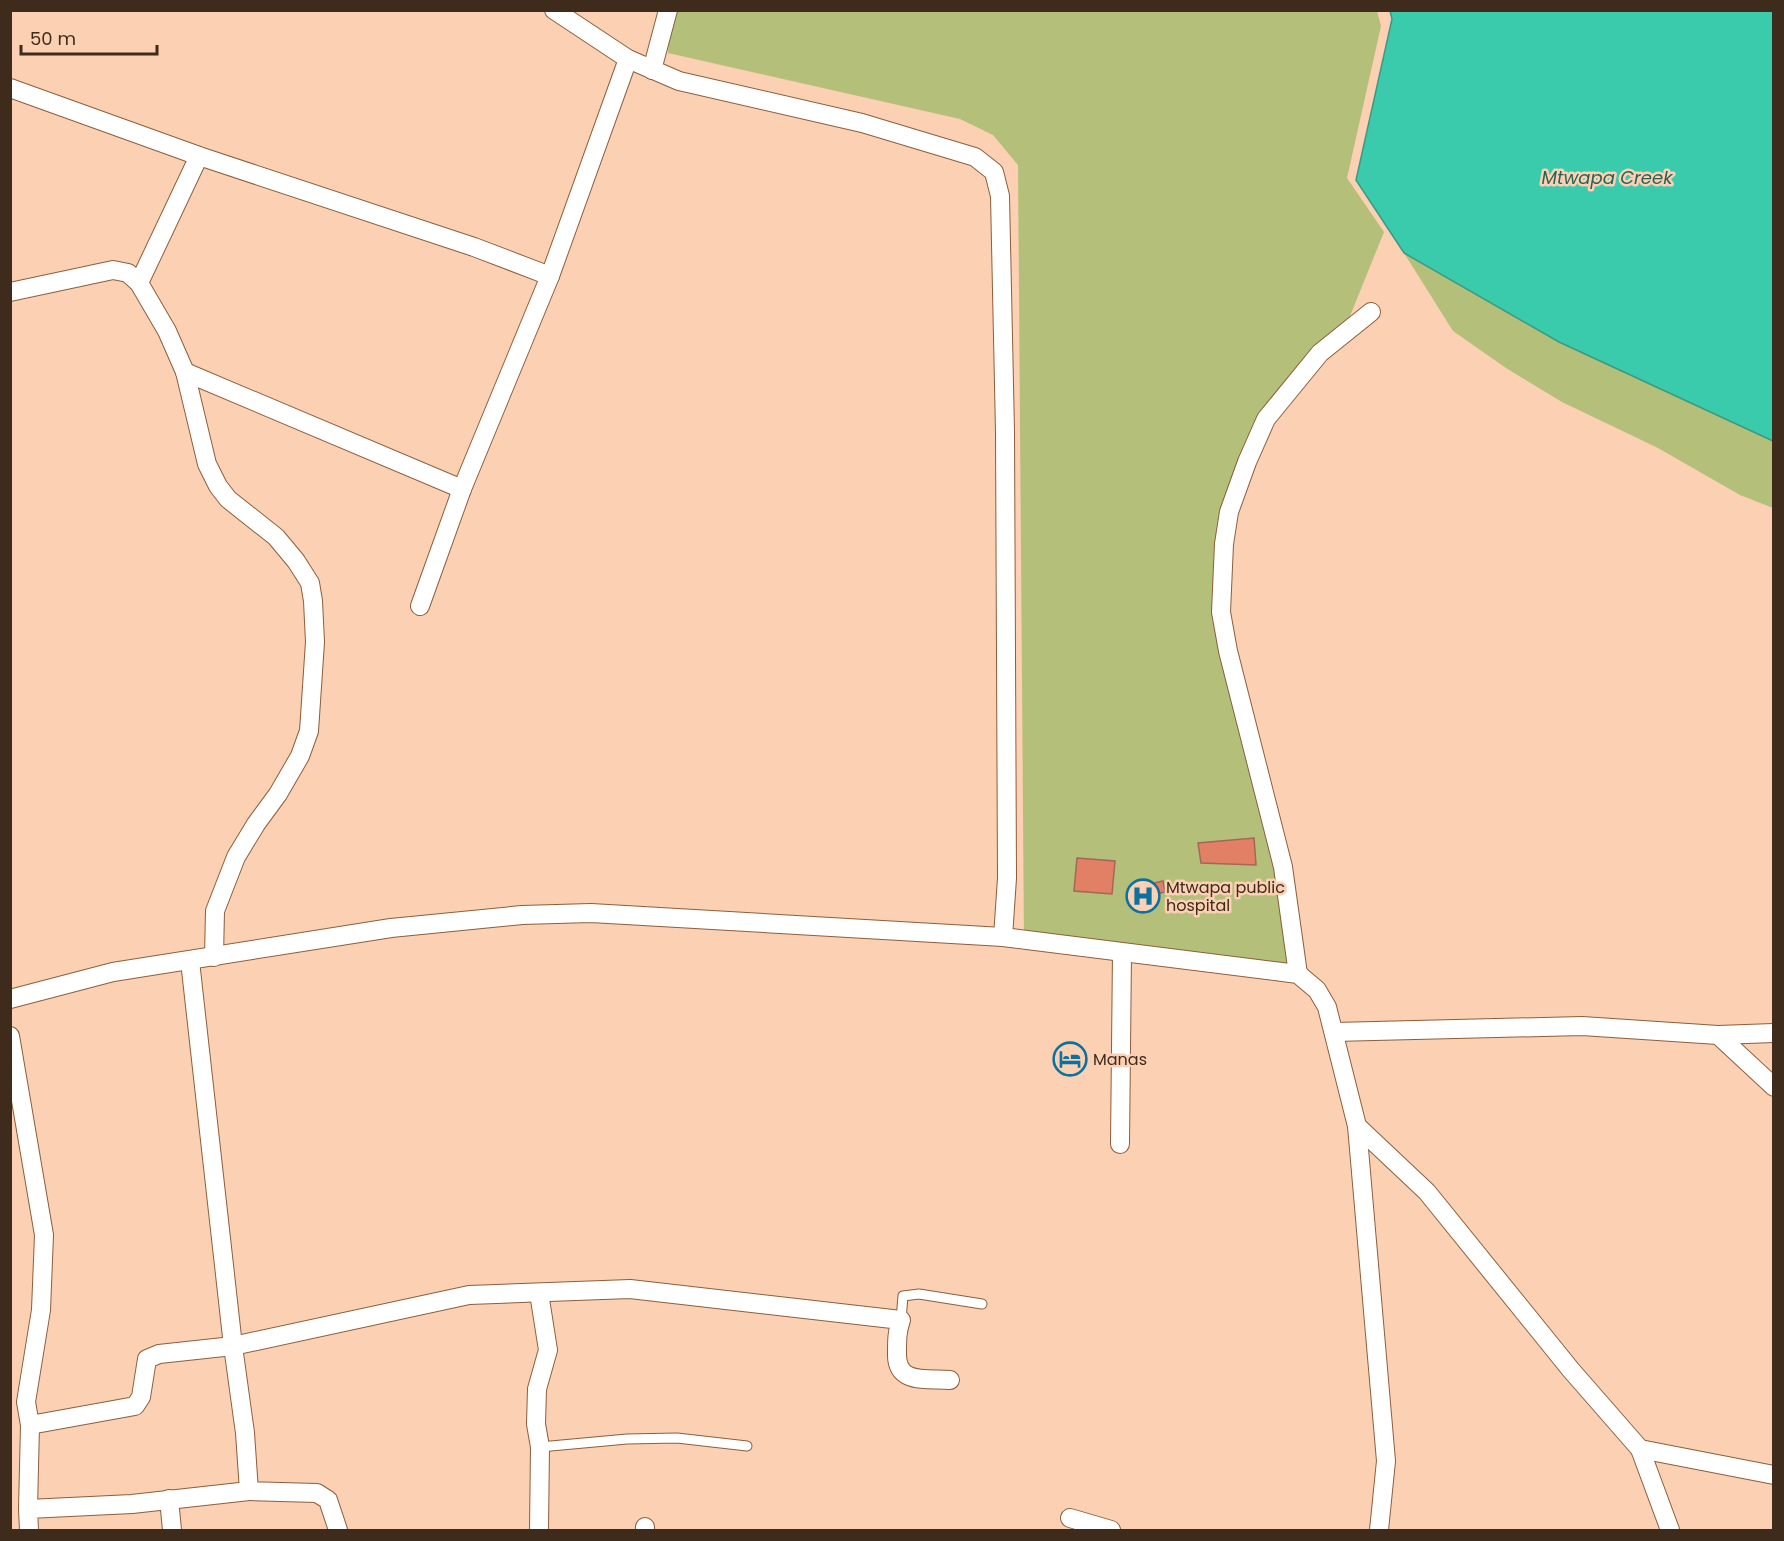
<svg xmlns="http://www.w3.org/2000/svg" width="1784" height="1541" font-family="Poppins,sans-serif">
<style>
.green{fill:#b4bf7a}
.water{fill:#3acaac;stroke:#3c9a81;stroke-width:1.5}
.building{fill:#e28066;stroke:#a16859;stroke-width:1.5}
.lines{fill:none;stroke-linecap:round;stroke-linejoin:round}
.service-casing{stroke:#8d5e3c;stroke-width:11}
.minor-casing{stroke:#8d5e3c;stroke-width:20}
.service{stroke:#fff;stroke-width:9}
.minor{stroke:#fff;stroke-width:18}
.labels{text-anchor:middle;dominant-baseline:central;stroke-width:5;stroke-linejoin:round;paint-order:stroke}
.poi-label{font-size:16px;fill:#3f2b1c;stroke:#fbd0b3;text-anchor:start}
.water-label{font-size:18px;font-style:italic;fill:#2a6154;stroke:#fbd0b3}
</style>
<rect width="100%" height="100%" fill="#fbd0b3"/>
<!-- green -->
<g class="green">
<polygon points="670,11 1377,11 1381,26 1347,178 1384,232 1348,321 1289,380 1217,550 1294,964 1024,941 1018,165 993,135 960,119 668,53"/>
<polygon points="1404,253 1559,342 1773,441 1773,508 1740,495 1658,448 1562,402 1506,368 1453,331"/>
</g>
<!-- water -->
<polygon class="water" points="1390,11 1773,11 1773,441 1559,342 1404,253 1356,180 1392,19"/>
<!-- building -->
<g class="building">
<polygon points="1254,838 1256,865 1201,863 1198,843"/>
<polygon points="1077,858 1115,861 1112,894 1074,891"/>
<polygon points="1163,881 1165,892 1152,895 1150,884"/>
</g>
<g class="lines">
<!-- service casing -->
<g class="service-casing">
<g id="service">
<polyline points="901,1320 903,1296 919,1294 982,1304"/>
<polyline points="540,1447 627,1439 677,1438 747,1446"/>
</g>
</g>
<!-- minor casing -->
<g class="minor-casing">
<g id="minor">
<polyline points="554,10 628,59 679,81 862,123 975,157 994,172 1000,196 1005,432 1007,878 1003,937"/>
<polyline points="652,70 668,10"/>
<polyline points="10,88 199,156 474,247 550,276"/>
<polyline points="139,283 199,156"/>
<polyline points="10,292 113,270 128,273 139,283 167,331 185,372 207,464 218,486 228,499 276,537 296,561 310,583 313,601 315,642 309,731 300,756 278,794 256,824 236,857 215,911 214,957"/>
<polyline points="185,372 462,489"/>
<polyline points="420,606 462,489 550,276 628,59"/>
<polyline points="190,961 233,1346 245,1433 249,1491 317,1493 328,1500 338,1530"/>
<polyline points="1298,974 1283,867 1228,651 1221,612 1224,544 1229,512 1247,462 1266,419 1320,353 1371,312"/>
<polyline points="10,999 113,972 391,928 522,915 591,913 1003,937 1298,974 1317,990 1327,1007 1357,1126 1386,1461 1379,1530"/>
<polyline points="1334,1032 1582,1026 1718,1035 1774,1033"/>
<polyline points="1718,1035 1774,1087"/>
<polyline points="10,1036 44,1235 41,1310 26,1402 30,1425 28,1509"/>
<polyline points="1357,1126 1427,1192 1571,1370 1640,1449 1774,1475"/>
<polyline points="1120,1144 1122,953"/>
<path d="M 30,1425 L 135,1406 L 141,1397 L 147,1359 L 159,1354 L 233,1346 L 469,1295 L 630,1289 L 901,1320 C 897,1331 897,1341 897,1353 C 896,1385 926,1378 950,1380"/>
<polyline points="1640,1449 1670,1530"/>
<polyline points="169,1499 172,1530"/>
<polyline points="1070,1518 1111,1530"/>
<polyline points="645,1527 645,1530"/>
<polyline points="29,1530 28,1509 132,1504 249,1491"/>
<polyline points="539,1530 540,1447 536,1424 537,1389 548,1350 539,1293"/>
</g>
</g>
<!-- service -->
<use href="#service" class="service"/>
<!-- minor -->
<use href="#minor" class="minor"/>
</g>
<!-- icons -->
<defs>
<g id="hospital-ring" transform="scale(1.725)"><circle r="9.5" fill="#fbd0b3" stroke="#0c719e" stroke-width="1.5"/><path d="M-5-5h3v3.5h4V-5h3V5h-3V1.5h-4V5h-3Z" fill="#0c719e"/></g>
<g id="hotel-ring" transform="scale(1.725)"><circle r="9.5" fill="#fbd0b3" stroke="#0c719e" stroke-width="1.5"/><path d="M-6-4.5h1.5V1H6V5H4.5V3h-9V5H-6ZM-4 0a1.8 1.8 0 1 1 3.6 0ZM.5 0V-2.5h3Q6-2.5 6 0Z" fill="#0c719e"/></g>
</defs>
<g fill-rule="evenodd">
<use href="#hospital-ring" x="1143" y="896"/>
<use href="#hotel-ring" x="1070" y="1059"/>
</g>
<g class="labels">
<!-- poi labels -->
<g class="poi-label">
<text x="1166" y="887">Mtwapa public<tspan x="1166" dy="18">hospital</tspan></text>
<text x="1093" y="1059">Manas</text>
</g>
<!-- water labels -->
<g class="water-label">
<text x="1607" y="177">Mtwapa Creek</text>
</g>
</g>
<!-- border -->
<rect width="1784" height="1541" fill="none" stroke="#3f2b1c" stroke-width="24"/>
<!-- scale -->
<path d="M21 45v9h136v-9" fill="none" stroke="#3f2b1c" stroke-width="3"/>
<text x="30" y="45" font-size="18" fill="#3f2b1c" stroke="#fbd0b3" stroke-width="4.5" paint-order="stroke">50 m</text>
</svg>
